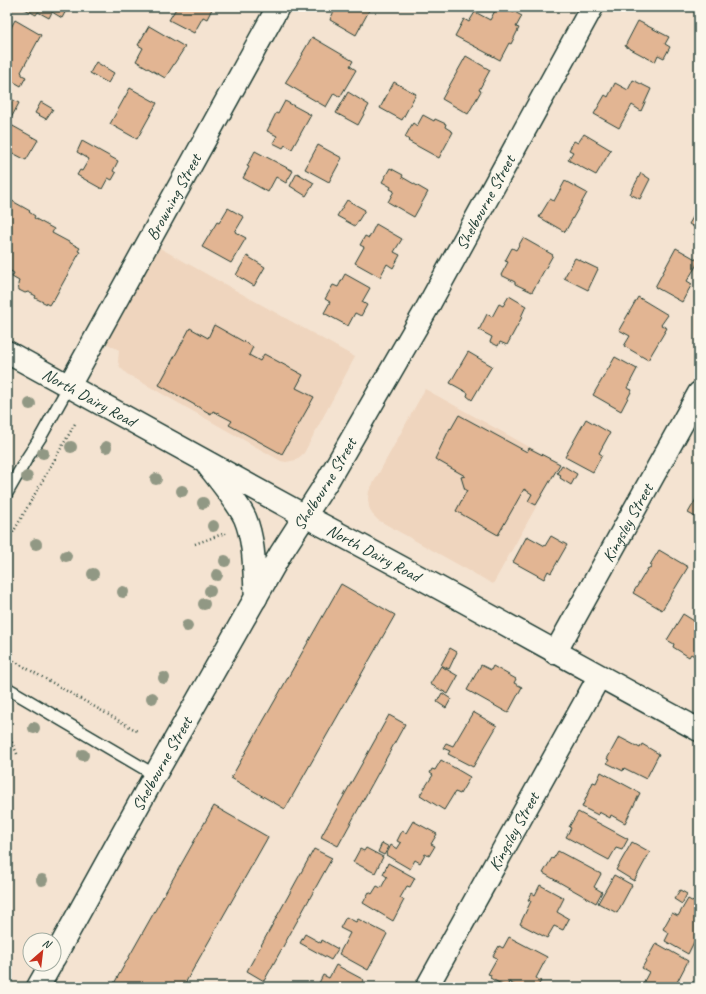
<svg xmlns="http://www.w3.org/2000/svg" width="706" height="994" font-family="Caveat,sans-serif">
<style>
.built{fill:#efd5be}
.building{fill:#e2b593;stroke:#1f3d34}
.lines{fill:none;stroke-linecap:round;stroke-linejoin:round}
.lane-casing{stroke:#1f3d34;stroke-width:14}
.street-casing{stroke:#1f3d34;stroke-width:25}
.secondary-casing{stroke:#1f3d34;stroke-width:25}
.path{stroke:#1f3d34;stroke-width:2.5;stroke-dasharray:1 3;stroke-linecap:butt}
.lane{stroke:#fbf7ec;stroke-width:11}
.street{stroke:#fbf7ec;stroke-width:22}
.secondary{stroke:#fbf7ec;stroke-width:22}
.tree{fill:#919884}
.labels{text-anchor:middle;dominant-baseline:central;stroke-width:3.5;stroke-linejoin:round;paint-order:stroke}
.street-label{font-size:17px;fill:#1f3d34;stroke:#fbf7ec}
</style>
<rect width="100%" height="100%" fill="#f4e3d1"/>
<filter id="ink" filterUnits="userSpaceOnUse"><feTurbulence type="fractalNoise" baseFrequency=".025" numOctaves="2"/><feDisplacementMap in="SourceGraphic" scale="8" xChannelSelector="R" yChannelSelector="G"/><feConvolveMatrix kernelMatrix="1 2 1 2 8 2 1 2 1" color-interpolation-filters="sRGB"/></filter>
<g filter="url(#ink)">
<!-- built -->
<g class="built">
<polygon points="158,247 355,357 304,453 296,460 286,462 281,461 127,374 120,367 118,362 119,350 104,342"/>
<polygon points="425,389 560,464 493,584 378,520 372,514 369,507 368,499 369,491"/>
</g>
<!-- building -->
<g class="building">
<polygon points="21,7 68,7 62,18 52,12 49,18 38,12 36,15"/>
<polygon points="177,7 213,7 207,19 203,17 194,33 169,20"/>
<polygon points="334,7 366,7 370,9 356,35 330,20 334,11 332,10"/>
<polygon points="497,7 505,7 522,16 516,27 519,28 511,44 509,43 500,60 455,36 464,19 469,22 475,12 490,20"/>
<polygon points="15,20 41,35 21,72 22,73 22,75 26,77 21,86 7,78 7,35"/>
<polygon points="638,21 669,37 665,44 670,47 664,58 658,55 655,62 625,46"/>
<polygon points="149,26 185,47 165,78 136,61 143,48 138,45"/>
<polygon points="312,37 353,61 350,66 356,70 340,97 334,93 326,107 285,83 303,54 302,54"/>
<polygon points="466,56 490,70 479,90 481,91 468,114 442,99"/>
<polygon points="96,62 114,73 108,83 90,73"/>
<polygon points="633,80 651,89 641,111 632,105 619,128 594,114 605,95 608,97 615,83 628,90"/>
<polygon points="394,82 416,94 402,120 380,108"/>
<polygon points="130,88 157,103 137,139 110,124"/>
<polygon points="348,92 369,105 358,125 336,113"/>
<polygon points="7,97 19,103 8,124 7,123"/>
<polygon points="285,101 311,115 292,149 285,145 283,148 273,143 277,136 267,131 276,113 278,114"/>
<polygon points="41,102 53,109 46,119 35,113"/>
<polygon points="423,115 434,121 435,119 446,124 445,127 453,132 439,158 408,141 409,140 405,137 411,126 413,123 417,126"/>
<polygon points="11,125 38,140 26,160 7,150 7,132"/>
<polygon points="584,134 611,150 596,175 568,160 573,152 569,150 574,141 578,143"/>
<polygon points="82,141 118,161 113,171 116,173 112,180 108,178 102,189 77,175 80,170 82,171 89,159 77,152"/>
<polygon points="318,145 342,158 329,182 305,169"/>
<polygon points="255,151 293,171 286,183 276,177 268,192 243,178 249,167 247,166"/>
<polygon points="390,168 403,175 402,177 428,192 414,217 388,202 394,191 390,189 391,187 382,182"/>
<polygon points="297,173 314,183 306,196 290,186"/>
<polygon points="641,173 650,179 640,199 630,194"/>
<polygon points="565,181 587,193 565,232 539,217 550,199 554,201"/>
<polygon points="7,198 30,211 29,212 35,216 34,218 54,229 52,233 80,248 78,251 80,252 53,301 52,300 49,305 35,298 36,296 28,292 25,293 19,290 18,284 19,281 12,277 14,273 7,269"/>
<polygon points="347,200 365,210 355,226 337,216"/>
<polygon points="699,207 699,230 689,224"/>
<polygon points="228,208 244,217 235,232 246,238 231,263 202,247 217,222 219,223"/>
<polygon points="376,224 402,239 394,252 400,255 393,268 387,264 380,277 355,263 364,247 360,245 365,236 369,238"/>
<polygon points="523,238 553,255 532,292 515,284 515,282 501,275 508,262 505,261 512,248 516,250"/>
<polygon points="676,248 699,261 687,281 692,284 682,302 655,287"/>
<polygon points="247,256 265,267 254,286 236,275"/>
<polygon points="575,258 598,269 588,290 564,278"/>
<polygon points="345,274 370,288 362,302 367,305 361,316 355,313 348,326 324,313 330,302 325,299 333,285 338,287"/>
<polygon points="509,296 526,306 521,317 522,317 507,345 500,342 498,346 490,342 492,337 479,330 487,314 492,317 499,304 503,306"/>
<polygon points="638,297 668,315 661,325 667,328 648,360 624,346 630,336 619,330"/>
<polygon points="214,325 253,347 249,355 260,361 264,354 303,375 296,388 314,397 282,454 229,425 232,421 213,411 211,414 159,385 190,328 208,338"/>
<polygon points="468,352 492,366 472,400 467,396 468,393 450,383"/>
<polygon points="615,357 637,369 627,388 632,390 621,411 593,395"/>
<polygon points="459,415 527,452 529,448 560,464 536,505 528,501 532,494 524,489 498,535 456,511 467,490 465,490 461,477 465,476 435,459 450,428 451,429"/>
<polygon points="586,419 610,433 599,453 602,455 593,472 565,457"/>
<polygon points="562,465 577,474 571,485 560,478 561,475 557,473"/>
<polygon points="699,494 699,519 688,513"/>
<polygon points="527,536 545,546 551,536 567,545 551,573 548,571 544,579 513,562"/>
<polygon points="659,550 688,567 662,610 633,593 648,568 650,569 652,565 650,565"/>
<polygon points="341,584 395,615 285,809 231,778"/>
<polygon points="683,614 699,624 699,659 691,654 689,657 673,647 674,644 667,640"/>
<polygon points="450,648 457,652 449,669 441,665"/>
<polygon points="481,665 491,670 493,666 516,679 514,683 522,687 508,713 467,690"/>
<polygon points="441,666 458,676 448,694 430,684"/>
<polygon points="442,693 451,699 446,708 437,702"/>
<polygon points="473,712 497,726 473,767 448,754 450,751 443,748 446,743 453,746"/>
<polygon points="389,715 405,724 338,846 321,837"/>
<polygon points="619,737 640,748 642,744 659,754 646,779 624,768 623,771 607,763 609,760 607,759"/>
<polygon points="441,760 470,777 460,794 455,792 444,810 420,795 433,775 430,773 432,769 435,770"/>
<polygon points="601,772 640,793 625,823 611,815 610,818 599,812 598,815 582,807 593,782 596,783"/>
<polygon points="214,806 268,837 183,987 112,987"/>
<polygon points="578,812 628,839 622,850 616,848 609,860 566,837 571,828 569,827"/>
<polygon points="413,821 437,834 431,844 435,846 429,856 425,854 420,863 415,860 410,869 386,855 391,845 397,849 401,843 397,841 402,831 406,833"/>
<polygon points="632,842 650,852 634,881 616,870"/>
<polygon points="382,843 389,847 384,855 378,852"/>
<polygon points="366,848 383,857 375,873 353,862 360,849 364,851"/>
<polygon points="314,849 332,858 264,981 247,971"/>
<polygon points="558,851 601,874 594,887 602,892 596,903 543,873 552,858 553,859"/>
<polygon points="388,863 415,878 410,887 407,886 400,898 404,900 393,921 363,903 369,892 372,894 377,886 381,888 387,877 383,874"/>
<polygon points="614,875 632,885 617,913 598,903"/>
<polygon points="540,885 564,898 557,912 569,919 563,930 554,926 547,938 520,924 531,901 528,900 532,893 535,895"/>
<polygon points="680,890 687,894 682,904 674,899"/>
<polygon points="688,899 699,905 699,939 696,938 688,954 665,941 669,933 663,929 672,913 678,916"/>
<polygon points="346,917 356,922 358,919 387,934 368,970 339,954 350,933 340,928"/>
<polygon points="305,934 321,943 322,940 338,949 331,960 300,943"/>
<polygon points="509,937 547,957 536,978 541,981 537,987 518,987 509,982 507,987 490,978 491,975 488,974 497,958 493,956 499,946 503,948"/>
<polygon points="656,943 688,961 675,986 671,984 670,987 641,987 649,972 642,968"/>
<polygon points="336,965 364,980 360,987 324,987 319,983 323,975 329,978"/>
</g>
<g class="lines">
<!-- lane casing -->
<g class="lane-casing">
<g id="lane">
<polyline points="7,493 27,458 40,438 69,386"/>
<polyline points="7,688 155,775"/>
</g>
</g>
<!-- street casing -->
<g class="street-casing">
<g id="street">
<path id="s1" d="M 69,386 L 278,7"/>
<path id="s2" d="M 305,516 C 437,585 567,659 699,730"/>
<path id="s3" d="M 555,653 L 699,393"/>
<path id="s4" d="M 427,987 L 599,677"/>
</g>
</g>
<!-- secondary casing -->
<g class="secondary-casing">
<g id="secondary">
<path id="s5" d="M 7,352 L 305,516"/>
<path d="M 209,467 C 220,481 238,503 245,518 C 255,542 254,572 256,598"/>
<path id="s6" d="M 54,958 L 155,775 L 281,553 L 328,480 L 426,310 L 592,7"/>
<polyline points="38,987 51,964"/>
</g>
</g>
<!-- path -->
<g class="path">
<polyline points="7,543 76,422"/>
<polyline points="195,544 228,532"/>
<polyline points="7,657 139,732"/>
<polyline points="7,731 18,756"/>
</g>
<!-- lane -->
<use href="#lane" class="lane"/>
<!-- street -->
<use href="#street" class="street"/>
<!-- secondary -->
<use href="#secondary" class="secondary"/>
</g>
<!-- trees -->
<g class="tree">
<circle cx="30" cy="404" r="6"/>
<circle cx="71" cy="447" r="6"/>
<circle cx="106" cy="447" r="6"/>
<circle cx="43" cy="453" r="6"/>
<circle cx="27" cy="477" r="6"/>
<circle cx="156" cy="479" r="6"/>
<circle cx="182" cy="491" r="6"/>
<circle cx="203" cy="503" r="6"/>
<circle cx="213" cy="526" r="6"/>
<circle cx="36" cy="544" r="6"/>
<circle cx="66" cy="556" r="6"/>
<circle cx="225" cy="561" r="6"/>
<circle cx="93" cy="574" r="6"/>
<circle cx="217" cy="575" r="6"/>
<circle cx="210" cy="591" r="6"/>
<circle cx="123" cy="592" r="6"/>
<circle cx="204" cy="604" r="6"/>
<circle cx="187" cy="626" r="6"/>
<circle cx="164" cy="678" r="6"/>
<circle cx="152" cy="698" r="6"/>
<circle cx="34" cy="728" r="6"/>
<circle cx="83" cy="755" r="6"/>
<circle cx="42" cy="880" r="6"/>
</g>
</g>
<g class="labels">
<!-- street labels -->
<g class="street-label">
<text stroke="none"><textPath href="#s1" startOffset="216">Browning Street</textPath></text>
<text stroke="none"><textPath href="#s6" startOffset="870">Shelbourne Street</textPath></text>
<text stroke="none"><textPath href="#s5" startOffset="94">North Dairy Road</textPath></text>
<text stroke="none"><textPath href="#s6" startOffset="546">Shelbourne Street</textPath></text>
<text stroke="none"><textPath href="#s3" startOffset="149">Kingsley Street</textPath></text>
<text stroke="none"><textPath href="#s2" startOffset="78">North Dairy Road</textPath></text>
<text stroke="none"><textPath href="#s6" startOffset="222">Shelbourne Street</textPath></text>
<text stroke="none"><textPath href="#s4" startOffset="178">Kingsley Street</textPath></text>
</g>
</g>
<!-- margin -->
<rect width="706" height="994" fill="none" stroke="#fbf7ec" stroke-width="24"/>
<rect x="12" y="12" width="682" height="970" fill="none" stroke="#1f3d34" stroke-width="1.5" filter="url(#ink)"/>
<!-- north arrow -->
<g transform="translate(42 952) rotate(28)"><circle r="19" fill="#fbf7ec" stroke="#a3ada2"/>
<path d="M0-3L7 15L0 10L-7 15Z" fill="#c8321e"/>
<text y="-6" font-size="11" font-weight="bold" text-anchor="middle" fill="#1f3d34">N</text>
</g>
</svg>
